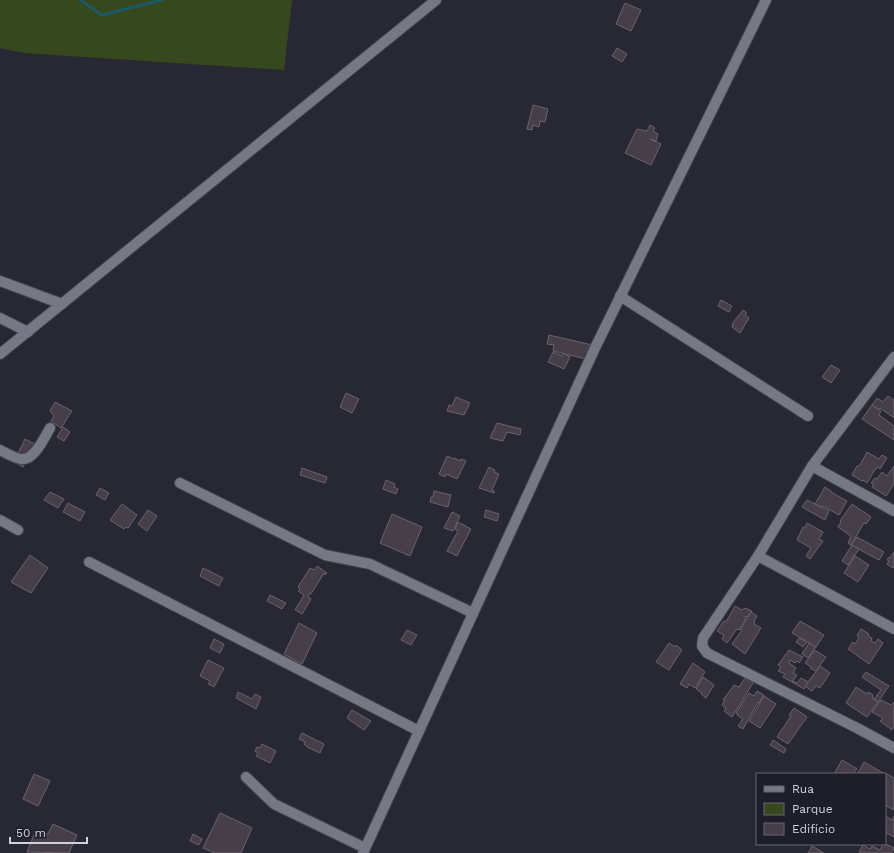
<svg xmlns="http://www.w3.org/2000/svg" width="894" height="853" font-family="'Work Sans',sans-serif">
<style>
.green{fill:#37481f}
.lines{fill:none;stroke-linecap:round;stroke-linejoin:round}
.stream{stroke:#1a5a64;stroke-width:3}
.building{fill:#463e49;stroke:#6b626d}
.minor-casing{stroke:#42434c;stroke-width:12}
.minor{stroke:#767886;stroke-width:10}
</style>
<rect width="100%" height="100%" fill="#272834"/>
<!-- green -->
<polygon class="green" points="0,0 292,0 284,70 24,53 0,48"/>
<g class="lines">
<!-- stream -->
<polyline class="stream" points="80,0 102,15 162,0"/>
</g>
<!-- building -->
<g class="building">
<polygon points="625,3 641,10 631,31 616,24"/>
<polygon points="617,48 627,54 622,62 612,56"/>
<polygon points="533,105 548,109 545,122 540,121 539,127 533,125 532,130 527,129"/>
<polygon points="650,125 655,128 653,131 658,134 656,141 650,139 661,144 651,165 625,153 637,129 647,131"/>
<polygon points="721,300 732,306 729,312 718,306"/>
<polygon points="743,310 747,313 745,315 749,318 740,333 732,327 733,325 732,324"/>
<polygon points="549,335 592,345 586,359 553,351 554,345 547,344"/>
<polygon points="553,352 562,356 563,353 570,357 564,369 548,362"/>
<polygon points="831,365 840,370 831,383 822,377"/>
<polygon points="346,393 359,399 352,413 340,407"/>
<polygon points="888,396 894,400 894,418 880,408 879,410 872,405 877,398 883,402"/>
<polygon points="456,397 470,403 464,415 447,411 449,405 452,406"/>
<polygon points="55,402 72,411 61,428 51,421 54,416 50,411"/>
<polygon points="872,405 881,411 879,415 894,426 894,440 862,419"/>
<polygon points="497,423 521,429 520,435 507,432 503,441 490,438"/>
<polygon points="63,427 70,432 64,441 57,437"/>
<polygon points="25,439 35,444 23,467 14,462"/>
<polygon points="867,452 879,459 882,455 887,458 880,469 878,467 874,471 867,483 863,480 862,481 852,475 857,466 860,465"/>
<polygon points="447,456 454,459 454,458 461,461 461,459 466,461 457,479 446,474 445,477 439,474"/>
<polygon points="894,466 894,484 886,496 872,487 874,484 871,483 875,478 877,479 882,472 887,476"/>
<polygon points="489,467 495,470 494,472 499,474 492,490 494,491 494,493 479,488"/>
<polygon points="302,468 327,477 325,483 300,475"/>
<polygon points="386,480 395,484 394,487 398,489 396,494 383,489"/>
<polygon points="825,487 831,491 831,492 847,501 839,515 823,506 822,507 815,504"/>
<polygon points="100,488 109,493 105,500 96,495"/>
<polygon points="434,491 451,495 448,507 430,502 431,497 433,497"/>
<polygon points="50,492 64,499 58,508 44,500"/>
<polygon points="807,500 829,511 825,520 802,507"/>
<polygon points="68,503 85,512 80,521 63,512"/>
<polygon points="122,504 137,515 128,528 126,527 124,529 110,520"/>
<polygon points="852,504 871,517 866,524 864,523 851,545 848,543 851,536 838,527 841,522 840,521"/>
<polygon points="148,510 157,516 147,531 138,524"/>
<polygon points="486,510 499,514 497,521 484,517"/>
<polygon points="452,512 460,516 453,531 444,528"/>
<polygon points="392,514 422,527 410,556 380,543"/>
<polygon points="458,522 471,529 457,556 447,551 458,531 455,529"/>
<polygon points="807,523 823,532 819,539 823,541 810,559 806,556 811,548 797,540 803,527 805,528"/>
<polygon points="857,537 884,552 879,560 851,545"/>
<polygon points="852,545 859,549 848,565 842,561"/>
<polygon points="894,552 894,566 893,568 887,564 889,561 887,560 889,557 890,558"/>
<polygon points="30,555 48,568 31,593 11,582"/>
<polygon points="855,556 869,565 858,582 844,573"/>
<polygon points="317,566 327,573 325,575 324,573 311,594 310,593 308,597 311,599 302,614 295,610 304,595 298,591 300,589 298,587 310,568 314,570"/>
<polygon points="203,568 223,578 219,586 200,576"/>
<polygon points="270,595 286,603 282,609 267,601"/>
<polygon points="735,606 742,610 745,608 752,611 747,617 746,616 744,619 746,620 740,629 739,630 737,629 727,643 722,639 724,635 717,631 724,621 726,622"/>
<polygon points="751,612 757,616 754,621 755,622 754,624 761,628 745,654 732,644 742,630 740,629"/>
<polygon points="800,621 824,635 816,647 792,633"/>
<polygon points="299,623 317,633 302,664 284,654"/>
<polygon points="861,629 869,634 868,636 872,638 871,641 875,643 878,639 883,643 869,664 848,649 853,642 855,644 859,638 857,636"/>
<polygon points="407,630 417,635 411,645 401,640"/>
<polygon points="799,638 807,642 803,647 796,642"/>
<polygon points="214,639 224,644 220,653 210,648"/>
<polygon points="669,643 675,647 676,645 682,650 669,670 656,662"/>
<polygon points="809,643 816,647 808,658 802,654"/>
<polygon points="789,650 803,657 799,663 797,661 795,663 790,660 789,663 796,668 793,673 797,675 792,682 783,677 785,674 778,671 781,667 778,665"/>
<polygon points="814,651 816,651 826,657 816,671 810,668 811,667 805,663"/>
<polygon points="208,660 224,668 214,687 208,684 210,681 200,676"/>
<polygon points="693,663 705,672 695,688 689,684 687,688 680,684"/>
<polygon points="820,666 830,673 820,688 816,686 812,691 805,686"/>
<polygon points="866,672 889,686 878,702 874,699 881,690 862,677"/>
<polygon points="703,677 714,685 706,698 701,694 702,693 696,689"/>
<polygon points="745,678 753,683 732,717 724,711 726,708 722,705 725,700 723,700 734,685 739,687"/>
<polygon points="801,678 808,682 804,689 792,682 793,681 797,683"/>
<polygon points="856,687 867,694 868,692 873,695 872,698 878,702 867,717 846,703"/>
<polygon points="757,691 764,695 759,703 758,702 743,729 738,726 743,719 737,715 738,714 736,713 749,693 754,696"/>
<polygon points="238,692 252,699 255,694 261,697 256,709 236,698"/>
<polygon points="764,696 776,704 760,728 749,721"/>
<polygon points="881,700 891,705 894,702 894,726 892,730 880,721 883,718 872,712"/>
<polygon points="794,708 807,717 788,744 777,737 791,716 789,715"/>
<polygon points="352,710 371,721 364,730 347,718"/>
<polygon points="302,733 324,744 320,753 307,747 304,744 305,742 299,739"/>
<polygon points="773,740 786,749 784,753 770,745"/>
<polygon points="262,744 276,751 270,763 256,756 258,753 255,751 257,747 260,748"/>
<polygon points="842,760 857,769 853,774 834,774"/>
<polygon points="864,762 883,773 883,774 860,774 858,773"/>
<polygon points="34,774 50,781 38,806 23,799"/>
<polygon points="887,774 894,778 894,810 885,805 885,777"/>
<polygon points="220,813 252,828 241,853 215,853 203,848"/>
<polygon points="885,816 892,820 894,816 894,837 885,832"/>
<polygon points="53,824 77,835 69,853 27,852 36,830 48,834"/>
<polygon points="193,834 202,839 199,845 190,841"/>
<polygon points="883,844 888,845 894,848 892,853 861,853 859,852 863,845 870,849 872,846 880,850"/>
<polygon points="812,846 824,853 808,853"/>
</g>
<g class="lines">
<!-- minor casing -->
<g class="minor-casing">
<g id="minor">
<polyline points="0,281 62,304"/>
<polyline points="620,296 808,416"/>
<polyline points="0,318 28,332"/>
<polyline points="0,354 436,0"/>
<polyline points="894,357 812,466 758,556 703,638 702,646 707,653 857,728 894,748"/>
<path d="M 0,450 C 6,453 14,458 21,459 C 34,461 44,438 50,428"/>
<polyline points="812,466 894,511"/>
<polyline points="180,483 325,555 370,564 473,613"/>
<polyline points="0,520 18,530"/>
<polyline points="758,556 894,629"/>
<polyline points="89,562 419,731"/>
<polyline points="246,777 274,804 365,848"/>
<polyline points="363,853 595,348 766,0"/>
</g>
</g>
<!-- minor -->
<use href="#minor" class="minor"/>
</g>
<!-- legend -->
<rect x="756" y="773" width="130" height="72" fill="#1e1e2a" stroke="#656670"/>
<rect x="764" y="786" width="20" height="6" fill="#767886" stroke="#656670"/>
<text x="792" y="793" font-size="12" fill="#d0d1d9">Rua</text>
<rect x="764" y="803" width="20" height="12" fill="#37481f" stroke="#656670"/>
<text x="792" y="813" font-size="12" fill="#d0d1d9">Parque</text>
<rect x="764" y="823" width="20" height="12" fill="#463e49" stroke="#656670"/>
<text x="792" y="833" font-size="12" fill="#d0d1d9">Edifício</text>
<!-- scale -->
<path d="M10 837v6h77v-6" fill="none" stroke="#d0d1d9" stroke-width="2"/>
<text x="16" y="837" font-size="12" fill="#d0d1d9" stroke="#1e1e2a" stroke-width="3" paint-order="stroke">50 m</text>
</svg>
